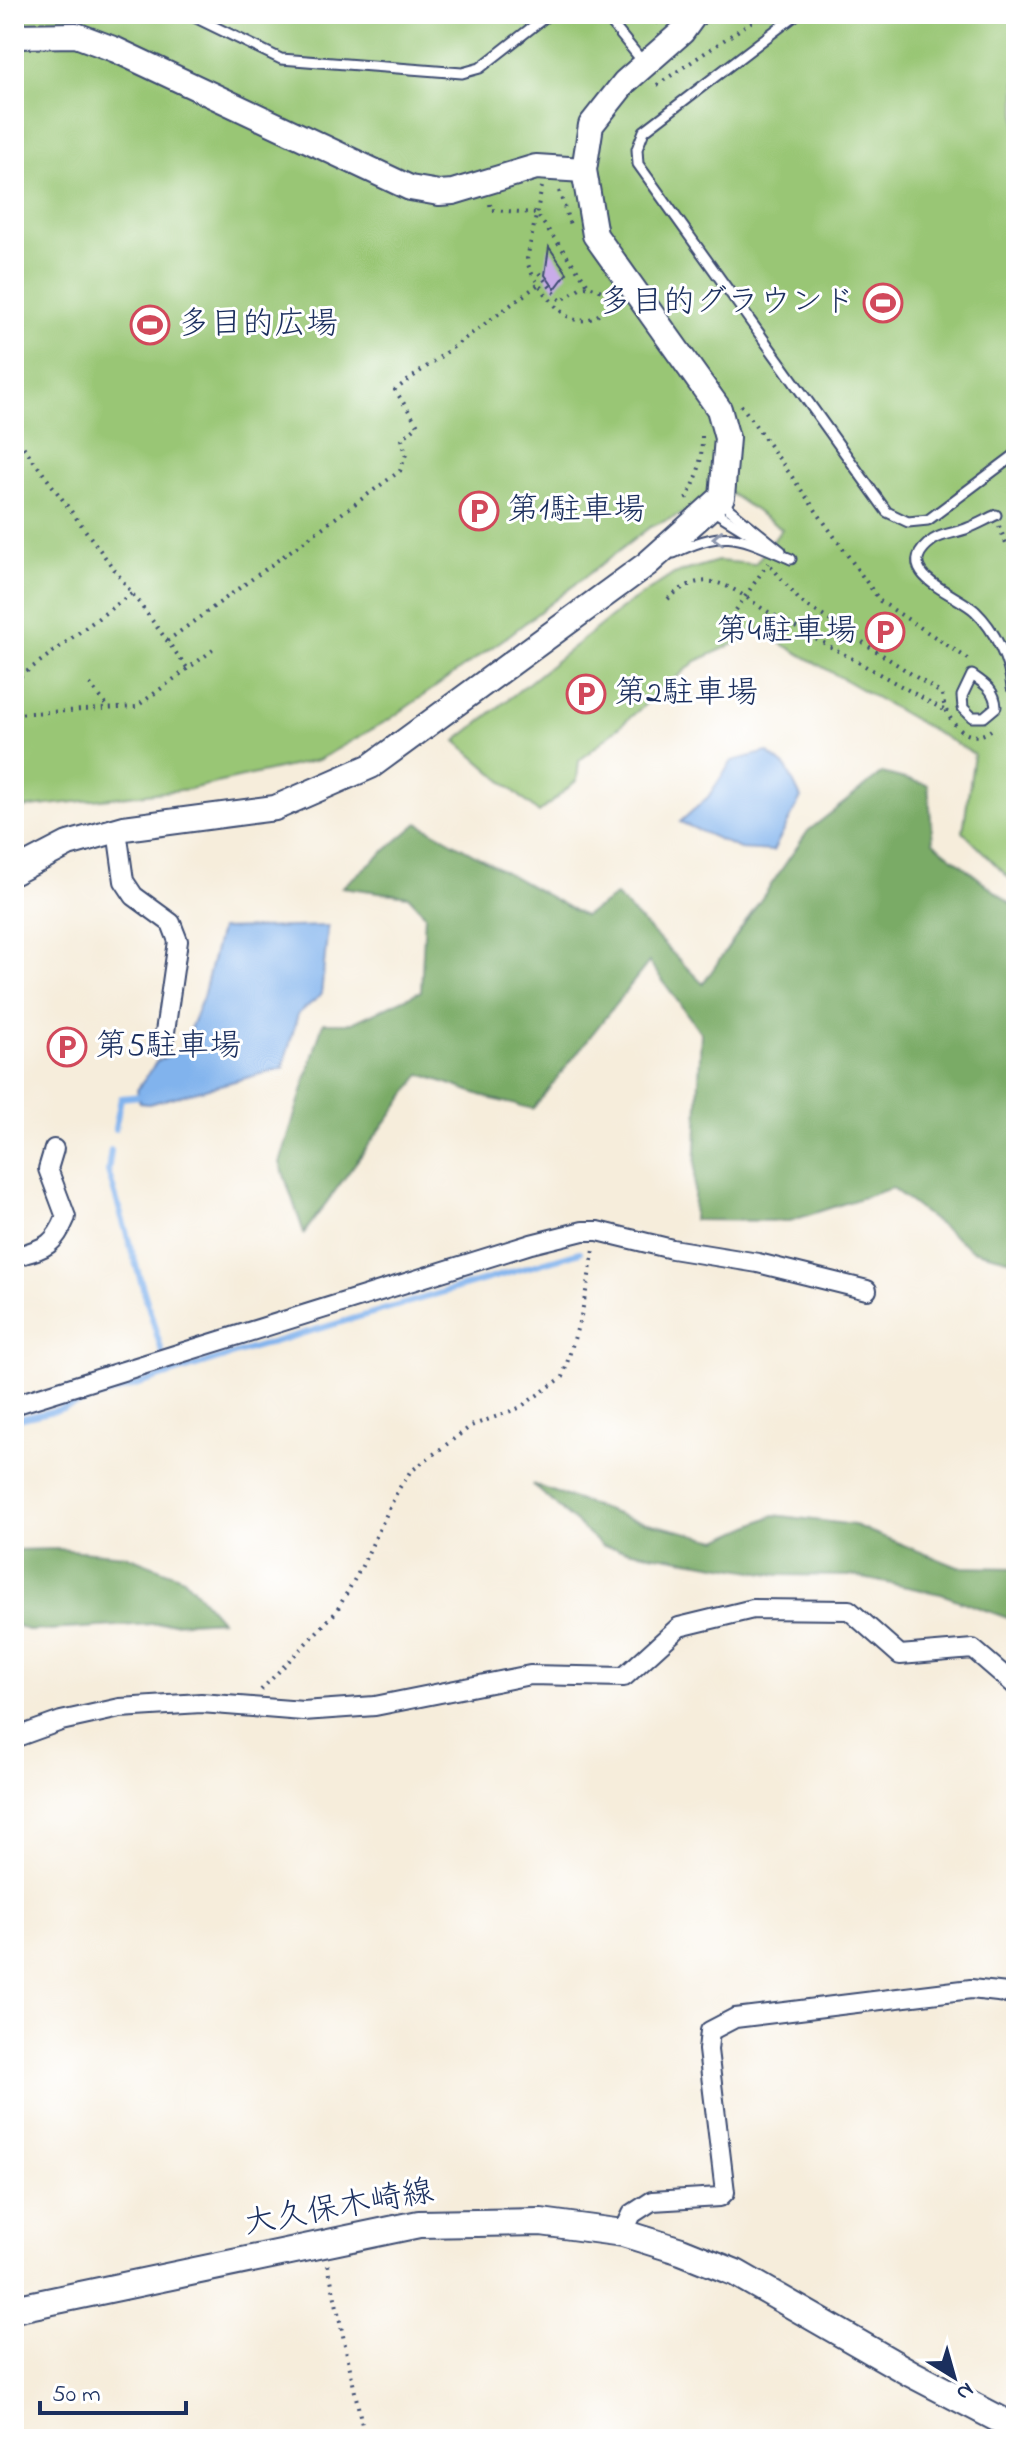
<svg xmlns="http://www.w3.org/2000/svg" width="1030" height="2453" font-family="'Indie Flower','Klee One',sans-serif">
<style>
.green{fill:#99c674;stroke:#5a7a69;stroke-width:2}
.forest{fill:#7aab66;stroke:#4a6d62;stroke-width:2}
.water{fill:#81b3ed;stroke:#4e71a6;stroke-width:2}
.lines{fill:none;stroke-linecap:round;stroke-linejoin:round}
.stream{stroke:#81b3ed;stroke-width:6}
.building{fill:#c9ace9}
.service-casing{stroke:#3c4c71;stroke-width:13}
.minor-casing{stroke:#3c4c71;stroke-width:22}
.tertiary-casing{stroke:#3c4c71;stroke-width:28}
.secondary-casing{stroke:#3c4c71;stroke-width:30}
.path{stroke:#3c4c71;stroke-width:4;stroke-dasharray:2 6;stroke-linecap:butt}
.service{stroke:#fff;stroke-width:9}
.minor{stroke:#fff;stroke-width:18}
.tertiary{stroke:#fff;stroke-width:24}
.secondary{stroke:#fff;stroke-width:26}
.oneway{stroke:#8d97ae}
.labels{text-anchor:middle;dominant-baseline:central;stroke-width:6;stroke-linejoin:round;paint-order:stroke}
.poi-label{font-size:32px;fill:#1b2f5e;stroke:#fff;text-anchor:start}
.street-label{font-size:32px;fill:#1b2f5e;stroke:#fff}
</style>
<rect width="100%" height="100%" fill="#fff"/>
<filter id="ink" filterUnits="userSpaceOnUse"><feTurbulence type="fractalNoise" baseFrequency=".0125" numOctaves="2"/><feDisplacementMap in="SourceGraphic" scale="16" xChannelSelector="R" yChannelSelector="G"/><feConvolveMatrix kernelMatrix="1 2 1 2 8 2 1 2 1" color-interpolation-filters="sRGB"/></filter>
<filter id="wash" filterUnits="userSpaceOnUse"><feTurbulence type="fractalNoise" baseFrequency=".006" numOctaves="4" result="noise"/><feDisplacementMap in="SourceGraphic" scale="32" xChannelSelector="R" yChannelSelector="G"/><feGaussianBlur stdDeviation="1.8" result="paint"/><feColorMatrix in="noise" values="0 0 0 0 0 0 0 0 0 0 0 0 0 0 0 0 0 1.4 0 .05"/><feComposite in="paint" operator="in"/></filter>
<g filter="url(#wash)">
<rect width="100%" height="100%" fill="#f6eddb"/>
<!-- green -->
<polygon class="green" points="14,14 1016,14 1016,885 963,832 974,754 756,629 743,640 696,661 579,761 577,780 539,813 456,741 622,608 674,574 718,561 755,564 782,529 731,494 650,527 508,636 390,719 318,760 190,789 14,809"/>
<!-- forest -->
<g class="forest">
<polygon points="882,773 928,785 933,842 1016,908 1016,1261 972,1250 892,1188 790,1221 693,1220 701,1033 649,962 533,1109 492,1099 421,1074 304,1233 280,1163 323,1023 352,1023 421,991 425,914 408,896 342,887 418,823 584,916 616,896 703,984 808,831"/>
<polygon points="532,1484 631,1519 718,1540 774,1515 854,1525 958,1567 1016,1568 1016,1621 941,1594 853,1576 778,1575 602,1546"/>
<polygon points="58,1549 125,1555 184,1578 221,1620 29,1631 14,1624 14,1550"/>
</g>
<!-- water -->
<g class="water">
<polygon points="767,752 786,767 801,798 773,851 740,849 680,822 708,797 732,761"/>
<polygon points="328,926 321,995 298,1014 283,1068 149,1104 140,1103 137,1090 157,1061 181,1051 203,997 220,929"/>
</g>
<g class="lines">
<!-- stream -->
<g class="stream">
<polyline points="115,1129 121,1098 141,1096"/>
<polyline points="111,1150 108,1171 162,1352"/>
<polyline points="14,1420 57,1410 250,1349 580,1252"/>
</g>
</g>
<g id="blocks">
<!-- building -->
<polygon class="building" points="549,247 567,273 555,289 545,275"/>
</g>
</g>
<g filter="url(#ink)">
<use href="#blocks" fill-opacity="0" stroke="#3c4c71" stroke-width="2"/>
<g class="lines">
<!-- service casing -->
<g class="service-casing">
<g id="service">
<polyline points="188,14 281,59 462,73 480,68 549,14"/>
<polyline points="604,14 643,62"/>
<polyline points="797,14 644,131 637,149 638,164 887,512 908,522 928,520 1016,454"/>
<polyline points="722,497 729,509 781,551"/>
<polyline points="712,510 764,542"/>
<path d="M 996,515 C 987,519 977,525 968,528 C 957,533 943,533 933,540 C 887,573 958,594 975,611 C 995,630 1010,662 1012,688"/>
<path d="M 674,553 C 727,527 739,537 791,559"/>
<path d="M 972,675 C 985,684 995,690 996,707 L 984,717 L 972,717 L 963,708 L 962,696 Z"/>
</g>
</g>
<!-- minor casing -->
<g class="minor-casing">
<g id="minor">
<polyline points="117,830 124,881 134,896 171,923 178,941 163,1046"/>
<path d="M 14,1257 C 44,1248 53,1248 66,1217 L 48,1169 L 54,1149"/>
<polyline points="14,1405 531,1244 583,1231 598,1231 672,1249 758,1263 867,1290"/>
<polyline points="14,1738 61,1721 120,1708 201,1703 303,1711 375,1706 530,1675 624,1677 679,1627 753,1609 849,1610 900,1655 973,1649 1016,1686"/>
<polyline points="623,2233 632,2214 652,2201 720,2197 725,2192 708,2050 710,2031 735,2018 971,1989 1016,1994"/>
</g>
</g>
<!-- tertiary casing -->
<g class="tertiary-casing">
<g id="tertiary">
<polyline points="14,36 76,35 116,50 410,188 439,193 453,192 536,167 584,170"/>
<polyline points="14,872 68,844 124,828 275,808 371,766 647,564 722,497 727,438 719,409 595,235 584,170 591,125 625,82 682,32 695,14"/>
</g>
</g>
<!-- secondary casing -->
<g class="secondary-casing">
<polyline id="secondary" points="14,2309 419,2224 541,2222 623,2233 681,2251 736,2273 912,2374 1016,2428"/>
</g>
<!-- path -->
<g class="path">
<polyline points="643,14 661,25"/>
<polyline points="657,85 751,22 753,14"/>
<path d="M 542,187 L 527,259 C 529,272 537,282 545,293 C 568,323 582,331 613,304 L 614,300"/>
<polyline points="559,191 571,228"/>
<polyline points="490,204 491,210 536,213 589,286 612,295"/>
<polyline points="539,273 561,301 581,287 589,286"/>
<polyline points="741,405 880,601 973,662"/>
<polyline points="14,434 188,669"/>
<path d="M 686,499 C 699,478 702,459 702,435"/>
<polyline points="999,526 1006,543 1016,554"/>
<path d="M 771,566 L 800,601 L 942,694 C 944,716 965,749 991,730"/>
<path d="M 668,599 C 704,566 729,585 763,609 L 944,710"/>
<polyline points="736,610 768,563"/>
<polyline points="167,641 400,471 406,454 402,439 418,425 395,390 539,284"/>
<polyline points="14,681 132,593"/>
<polyline points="90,684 108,707"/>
<polyline points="14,714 136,707 213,650"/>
<polyline points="14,842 28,839"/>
<polyline points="261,1690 336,1612 361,1568 398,1490 410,1472 471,1426 519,1408 563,1377 582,1312 594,1250"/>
<polyline points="328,2265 365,2439"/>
</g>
<!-- service -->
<use href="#service" class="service"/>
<!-- minor -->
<use href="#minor" class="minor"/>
<!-- tertiary -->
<use href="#tertiary" class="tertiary"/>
<!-- secondary -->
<use href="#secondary" class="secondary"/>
</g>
<!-- one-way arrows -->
<defs><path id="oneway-chevron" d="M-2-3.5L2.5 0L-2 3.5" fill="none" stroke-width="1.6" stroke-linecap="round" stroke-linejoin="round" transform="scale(2)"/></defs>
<use class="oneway" href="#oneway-chevron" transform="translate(718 538) rotate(177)"/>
</g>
<!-- icons -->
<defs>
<g id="stadium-ring" transform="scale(2)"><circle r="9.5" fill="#fff" stroke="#d1495b" stroke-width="1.5"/><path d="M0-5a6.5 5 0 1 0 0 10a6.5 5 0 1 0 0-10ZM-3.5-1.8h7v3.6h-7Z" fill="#d1495b"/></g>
<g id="parking-ring" transform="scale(2)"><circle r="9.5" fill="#fff" stroke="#d1495b" stroke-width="1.5"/><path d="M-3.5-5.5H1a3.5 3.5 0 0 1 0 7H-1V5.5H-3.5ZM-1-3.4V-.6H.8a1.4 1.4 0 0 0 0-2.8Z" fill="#d1495b"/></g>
</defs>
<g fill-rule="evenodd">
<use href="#stadium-ring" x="883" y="303"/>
<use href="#stadium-ring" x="150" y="325"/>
<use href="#parking-ring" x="479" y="511"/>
<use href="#parking-ring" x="885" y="632"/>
<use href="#parking-ring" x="586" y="694"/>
<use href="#parking-ring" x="67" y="1047"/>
</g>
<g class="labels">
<!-- poi labels -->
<g class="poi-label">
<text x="855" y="303" text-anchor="end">多目的グラウンド</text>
<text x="178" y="325">多目的広場</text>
<text x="507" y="511">第1駐車場</text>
<text x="857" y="632" text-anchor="end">第4駐車場</text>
<text x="614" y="694">第2駐車場</text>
<text x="95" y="1047">第5駐車場</text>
</g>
<!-- street labels -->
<g class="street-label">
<text transform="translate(339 2209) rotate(-10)">大久保木崎線</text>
</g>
</g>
<!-- margin -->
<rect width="1030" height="2453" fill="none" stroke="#fff" stroke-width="48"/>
<!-- north arrow -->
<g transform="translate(954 2377) rotate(143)" stroke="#ffffff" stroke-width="6" paint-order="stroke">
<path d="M0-6L14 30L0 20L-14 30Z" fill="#1b2f5e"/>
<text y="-12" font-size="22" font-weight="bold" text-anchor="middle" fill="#1b2f5e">N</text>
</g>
<!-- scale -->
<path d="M40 2401v12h146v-12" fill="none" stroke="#1b2f5e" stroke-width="4"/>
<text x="52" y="2401" font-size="24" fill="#1b2f5e" stroke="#ffffff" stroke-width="6" paint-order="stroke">50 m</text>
</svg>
